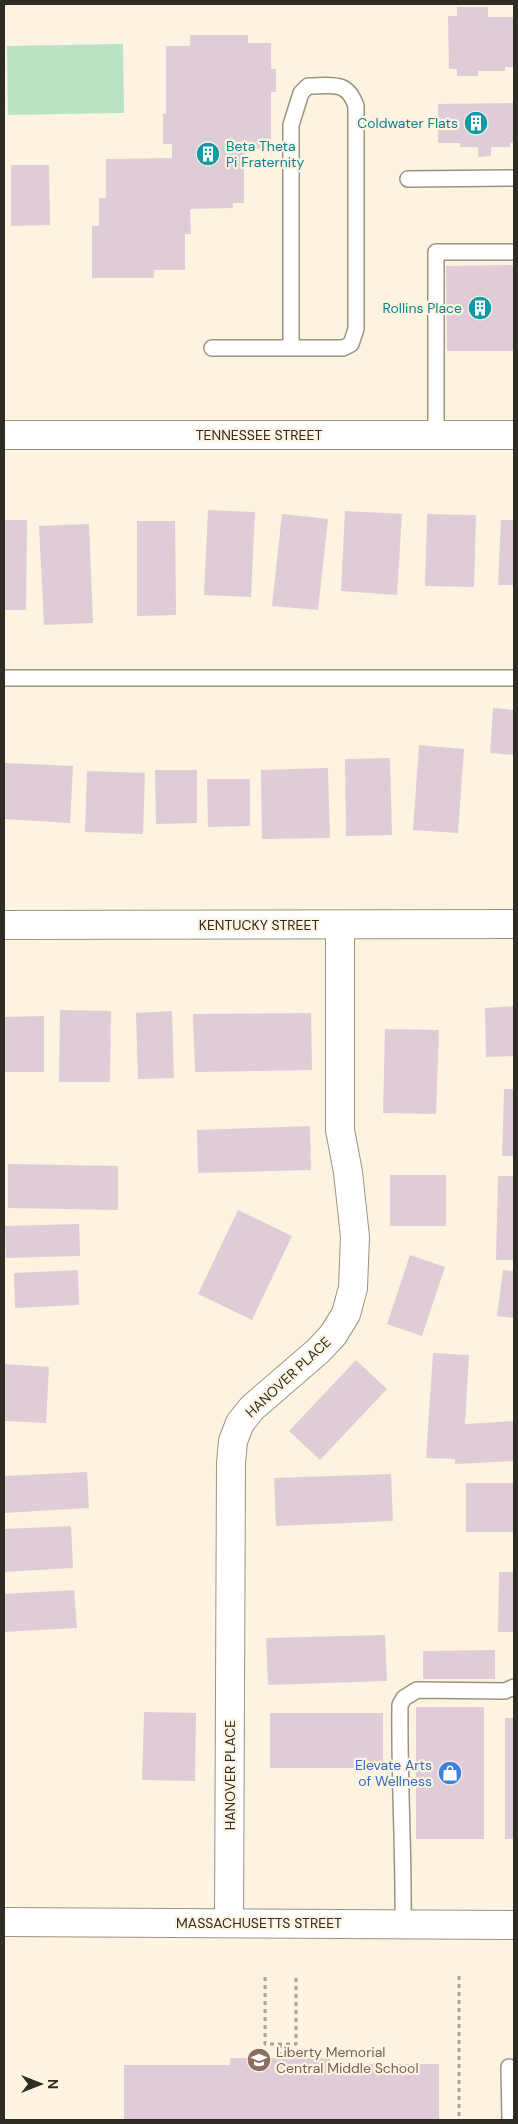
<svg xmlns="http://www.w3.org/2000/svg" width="518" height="2124" font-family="'DM Sans',sans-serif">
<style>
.green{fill:#b9e3c4}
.building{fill:#dfccd7}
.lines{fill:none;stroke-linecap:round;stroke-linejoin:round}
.service-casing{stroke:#9c9483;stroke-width:18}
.minor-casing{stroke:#9c9483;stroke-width:30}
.secondary-casing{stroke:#9c9483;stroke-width:30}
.path{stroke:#aaa496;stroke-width:3;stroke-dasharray:4 4;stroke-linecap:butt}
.service{stroke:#fff;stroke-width:15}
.minor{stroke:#fff;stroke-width:28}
.secondary{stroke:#fff;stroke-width:28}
.labels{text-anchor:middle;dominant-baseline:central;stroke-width:4.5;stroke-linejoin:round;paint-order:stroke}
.culture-label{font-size:14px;fill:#0d838f;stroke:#fcf4e1;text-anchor:end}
.street-label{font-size:14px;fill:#2f2c24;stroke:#fcf4e1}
.shop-label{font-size:14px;fill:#366cbe;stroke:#fcf4e1;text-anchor:end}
.education-label{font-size:14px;fill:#785e54;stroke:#fcf4e1;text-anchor:start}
</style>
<rect width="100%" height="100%" fill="#fcf4e1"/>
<!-- green -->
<polygon class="green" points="123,44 124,113 8,115 7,46"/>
<!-- building -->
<g class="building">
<polygon points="457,7 488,7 488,17 514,17 514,67 505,67 505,71 478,71 478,76 457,76 457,69 449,69 448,16 457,16"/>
<polygon points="190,35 248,35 248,43 271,43 271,69 276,69 276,92 271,92 271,148 244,149 244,203 233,203 233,208 190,209 191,234 185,234 185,270 154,270 154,278 92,278 92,226 99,226 99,198 106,198 106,159 172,158 172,144 163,144 163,114 166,114 166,46 190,46"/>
<polygon points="514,103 514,143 510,143 510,147 491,147 491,156 478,157 478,147 460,147 460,143 438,143 438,104"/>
<polygon points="11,165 49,165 50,225 11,226"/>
<polygon points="514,265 514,351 447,351 446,266"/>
<polygon points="208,510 255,512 251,597 204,595"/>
<polygon points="345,511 402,514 397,595 341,591"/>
<polygon points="282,514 328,519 318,610 272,606"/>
<polygon points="427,514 476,515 474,587 425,586"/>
<polygon points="4,520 27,520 26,610 4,610"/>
<polygon points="501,520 514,520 514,585 498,585"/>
<polygon points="137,521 175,521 176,615 137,616"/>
<polygon points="89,524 93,623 44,625 39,526"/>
<polygon points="493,708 514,710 514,755 490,753"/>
<polygon points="419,745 464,749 458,833 413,830"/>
<polygon points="390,758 392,835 346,836 345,759"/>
<polygon points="4,763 73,766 70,823 4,819"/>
<polygon points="328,768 330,838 262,839 261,770"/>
<polygon points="155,770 197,770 197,823 156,824"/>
<polygon points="87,771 145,773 143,834 85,832"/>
<polygon points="207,779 250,779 250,826 208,827"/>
<polygon points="514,1006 514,1056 486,1057 485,1008"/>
<polygon points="60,1010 111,1011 110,1082 59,1082"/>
<polygon points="172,1011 174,1078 138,1079 136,1013"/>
<polygon points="311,1013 312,1070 195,1072 193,1014"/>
<polygon points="44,1016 44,1072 4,1072 4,1017"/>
<polygon points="385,1029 439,1030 436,1114 383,1113"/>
<polygon points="504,1089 514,1089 514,1156 502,1156"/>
<polygon points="310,1126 311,1170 198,1173 197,1130"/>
<polygon points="8,1164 118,1166 118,1210 8,1208"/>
<rect x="390" y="1175" width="56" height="51"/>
<polygon points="498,1176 514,1176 514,1260 496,1260"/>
<polygon points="238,1210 292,1236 252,1320 198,1294"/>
<polygon points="79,1224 80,1256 6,1258 5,1226"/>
<polygon points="410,1255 445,1267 422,1336 387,1324"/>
<polygon points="78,1270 79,1305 15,1308 14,1273"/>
<polygon points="503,1270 514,1271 514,1318 497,1316"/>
<polygon points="433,1353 469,1355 465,1424 514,1421 514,1461 455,1464 455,1459 426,1458"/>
<polygon points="356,1360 387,1389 320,1460 289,1431"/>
<polygon points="4,1364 49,1367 46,1423 4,1421"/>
<polygon points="87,1472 89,1508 4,1513 4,1476"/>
<polygon points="391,1474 393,1521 276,1526 274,1478"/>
<rect x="466" y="1483" width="48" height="49"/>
<polygon points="71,1526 73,1568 4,1572 4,1529"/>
<polygon points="499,1572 514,1572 514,1632 498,1632"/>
<polygon points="74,1590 77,1628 4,1632 4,1594"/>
<polygon points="385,1635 387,1681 268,1685 266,1638"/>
<polygon points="495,1650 495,1679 423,1679 423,1651"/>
<rect x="416" y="1707" width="68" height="132"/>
<polygon points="144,1712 196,1713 195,1781 142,1780"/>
<rect x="270" y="1713" width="113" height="55"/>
<rect x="505" y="1718" width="9" height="121"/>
<polygon points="230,2058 330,2058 330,2064 439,2064 439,2120 124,2120 124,2065 230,2065"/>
</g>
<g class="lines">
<!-- service casing -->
<g class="service-casing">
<g id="service">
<polyline points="408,179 514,178"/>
<path d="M 212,348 L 343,348 L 351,344 L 356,329 L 356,106 C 347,80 332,86 308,86 L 301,93 L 291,125 L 291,348"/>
<polyline points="436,435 436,252 514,252"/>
<polyline points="4,678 514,678"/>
<path d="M 403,1924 C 404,1851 399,1778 400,1705 L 404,1698 L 417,1690 L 505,1691 L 514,1687"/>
<polyline points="509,2067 510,2120"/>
</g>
</g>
<!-- minor casing -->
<g class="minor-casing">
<polyline id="minor" points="229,1923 231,1463 233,1441 240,1423 252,1408 318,1351 333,1335 346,1314 353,1288 355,1237 348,1172 340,1130 340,925"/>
</g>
<!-- secondary casing -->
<g class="secondary-casing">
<g id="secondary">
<polyline points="4,435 514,435"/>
<polyline points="4,925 514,924"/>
<polyline points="4,1922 514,1925"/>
</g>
</g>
<!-- path -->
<g class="path">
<polyline points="459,1976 459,2120"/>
<polyline points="265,1977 265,2044 296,2044 296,1977"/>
<polyline points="280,2044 280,2058"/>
</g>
<!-- service -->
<use href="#service" class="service"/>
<!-- minor -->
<use href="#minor" class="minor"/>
<!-- secondary -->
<use href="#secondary" class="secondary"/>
</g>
<!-- icons -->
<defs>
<g id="building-disc" transform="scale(1.25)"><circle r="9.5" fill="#0f9aa8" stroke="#fcf4e1"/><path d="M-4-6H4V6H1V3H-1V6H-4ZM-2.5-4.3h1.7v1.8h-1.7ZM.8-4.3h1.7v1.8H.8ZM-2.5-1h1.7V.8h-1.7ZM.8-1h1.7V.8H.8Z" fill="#fff"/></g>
<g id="shop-disc" transform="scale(1.25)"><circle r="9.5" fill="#3f7fe0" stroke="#fcf4e1"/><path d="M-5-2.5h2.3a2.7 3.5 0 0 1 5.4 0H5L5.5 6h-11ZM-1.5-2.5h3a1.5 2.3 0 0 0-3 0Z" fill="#fff"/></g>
<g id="school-disc" transform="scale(1.25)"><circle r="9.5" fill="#8d6e63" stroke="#fcf4e1"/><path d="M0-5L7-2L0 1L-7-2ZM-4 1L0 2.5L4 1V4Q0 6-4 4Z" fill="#fff"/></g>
</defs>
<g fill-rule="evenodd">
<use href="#building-disc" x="476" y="123"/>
<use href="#building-disc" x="208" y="154"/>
<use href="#building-disc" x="480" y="308"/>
<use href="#shop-disc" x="450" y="1773"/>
<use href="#school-disc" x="259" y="2060"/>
</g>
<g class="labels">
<!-- culture labels -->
<g class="culture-label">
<text x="458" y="123">Coldwater Flats</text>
<text x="226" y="146" text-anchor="start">Beta Theta<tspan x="226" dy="16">Pi Fraternity</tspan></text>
<text x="462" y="308">Rollins Place</text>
</g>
<!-- street labels -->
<g class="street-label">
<text x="259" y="435">TENNESSEE STREET</text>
<text x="259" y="925">KENTUCKY STREET</text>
<text transform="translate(288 1377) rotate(-43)">HANOVER PLACE</text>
<text transform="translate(230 1775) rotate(-90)">HANOVER PLACE</text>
<text x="259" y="1923">MASSACHUSETTS STREET</text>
</g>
<!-- shop labels -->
<g class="shop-label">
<text x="432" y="1765">Elevate Arts<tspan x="432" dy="16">of Wellness</tspan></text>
</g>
<!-- education labels -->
<g class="education-label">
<text x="276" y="2052">Liberty Memorial<tspan x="276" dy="16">Central Middle School</tspan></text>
</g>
</g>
<!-- border -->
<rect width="518" height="2124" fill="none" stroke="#2f2c24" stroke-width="10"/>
<!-- north arrow -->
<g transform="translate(40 2084) rotate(90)" stroke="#fcf4e1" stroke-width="4" paint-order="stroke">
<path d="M0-4L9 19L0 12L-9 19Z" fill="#2f2c24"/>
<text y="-8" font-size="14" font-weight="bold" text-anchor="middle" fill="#2f2c24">N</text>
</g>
</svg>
